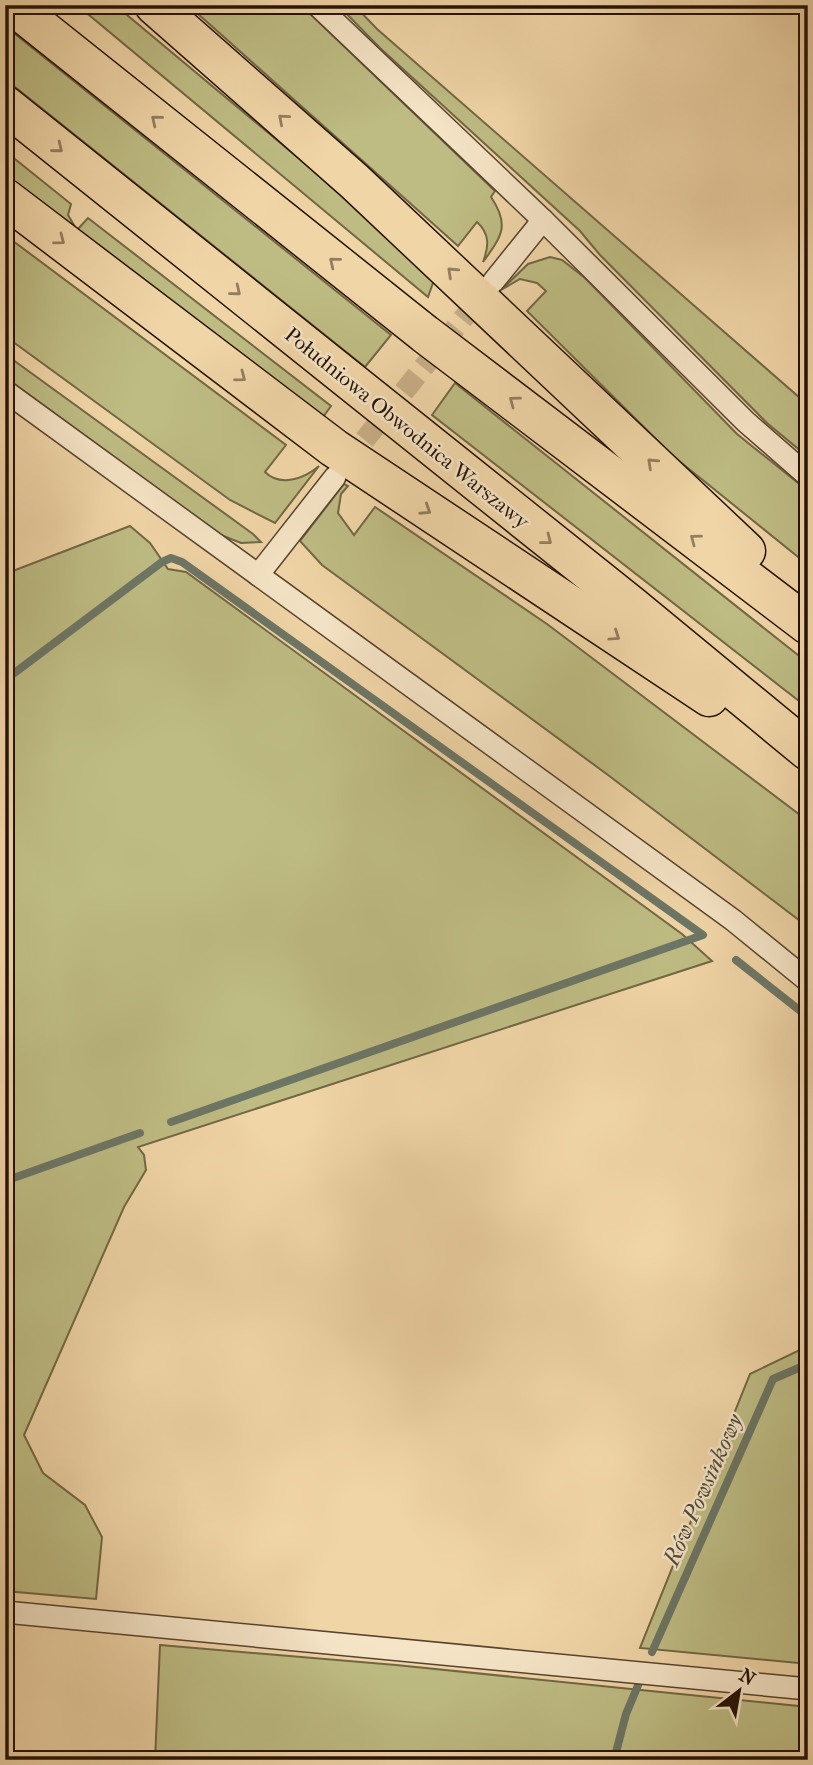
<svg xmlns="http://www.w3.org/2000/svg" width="813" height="1765" font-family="'IM FELL French Canon',serif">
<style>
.green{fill:#bebc83;stroke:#726744;stroke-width:2}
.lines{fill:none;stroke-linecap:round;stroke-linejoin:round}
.stream{stroke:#6c7665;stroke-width:8}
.minor-tunnel{stroke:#c7ae87;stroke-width:21;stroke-dasharray:21 10;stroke-linecap:butt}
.minor-casing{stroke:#58432e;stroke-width:24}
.motorway-casing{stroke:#251206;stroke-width:41}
.minor{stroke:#f5e4c6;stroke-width:21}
.motorway{stroke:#f0d5a7;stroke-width:38}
.oneway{stroke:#957d5f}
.labels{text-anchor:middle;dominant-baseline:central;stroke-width:5;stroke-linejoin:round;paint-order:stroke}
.street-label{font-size:21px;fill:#251206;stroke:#f5e4c6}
.water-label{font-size:23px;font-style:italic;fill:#4e4c3d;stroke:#f5e4c6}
</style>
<rect width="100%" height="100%" fill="#f0d5a7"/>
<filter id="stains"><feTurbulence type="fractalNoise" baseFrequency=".00286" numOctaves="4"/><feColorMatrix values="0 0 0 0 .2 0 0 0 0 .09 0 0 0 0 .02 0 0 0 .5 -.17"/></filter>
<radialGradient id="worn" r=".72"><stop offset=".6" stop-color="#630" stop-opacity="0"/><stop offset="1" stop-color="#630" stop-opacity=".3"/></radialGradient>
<!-- green -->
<g class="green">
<polygon points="77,5 115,5 356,206 434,280 428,297"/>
<path d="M 188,5 L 301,5 L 495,191 L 491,197 C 510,225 502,236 483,262 C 489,246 490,234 477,222 L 458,246 Z"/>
<polygon points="338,5 354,5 377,29 808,405 808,457 767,423 600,255 580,231 380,48"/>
<polygon points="5,26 391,335 365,367 5,79"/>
<polygon points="5,151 71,204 68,215 77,230 88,218 331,406 323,417 5,179"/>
<path d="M 5,235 L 286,445 L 265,472 C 280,487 304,479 319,466 L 275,523 L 230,500 L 5,336 Z"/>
<polygon points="550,257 562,260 585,278 737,434 808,491 808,565 673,456 527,311 546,291 537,283 520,279 501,290 528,264"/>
<polygon points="5,354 253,534 261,542 241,543 221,535 5,377"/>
<polygon points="455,383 808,663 808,708 432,415"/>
<polygon points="344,484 348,486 341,494 338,513 354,535 375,507 547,624 808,821 808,927 608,775 322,565 300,541"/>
<polygon points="130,526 150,543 168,569 186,572 682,934 712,961 138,1147 144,1155 146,1170 124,1207 24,1435 43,1473 85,1505 102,1537 96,1599 5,1591 5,574"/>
<polygon points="808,1346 808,1664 640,1648 750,1374"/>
<polygon points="160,1645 396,1665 808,1707 808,1760 155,1760"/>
</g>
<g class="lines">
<!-- stream -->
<g class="stream">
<polyline points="5,680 162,562 171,558 182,562 703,935 171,1122"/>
<polyline points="736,960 808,1017"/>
<polyline points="5,1181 140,1133"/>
<polyline points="652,1652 773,1379 808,1364"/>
<polyline points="614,1760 626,1714 639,1683"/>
</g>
<!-- minor-tunnel -->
<polyline class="minor-tunnel" points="345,464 483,294"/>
<!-- minor casing -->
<g class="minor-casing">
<g id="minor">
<polyline points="317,5 543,220 746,422 808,476"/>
<polyline points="493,282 543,220"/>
<polyline points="5,391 733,920 808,981"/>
<polyline points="258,575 335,477"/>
<polyline points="5,1612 808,1689"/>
</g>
</g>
<!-- motorway casing -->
<g class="motorway-casing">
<g id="motorway">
<polyline points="12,5 425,334 808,625"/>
<polyline points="154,5 354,181 746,551"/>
<polyline points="5,105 632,606 808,751"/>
<polyline points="5,198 334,448 709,697"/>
</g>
</g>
<!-- minor -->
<use href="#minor" class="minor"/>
<!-- motorway -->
<use href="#motorway" class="motorway"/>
</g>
<!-- one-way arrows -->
<defs><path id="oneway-chevron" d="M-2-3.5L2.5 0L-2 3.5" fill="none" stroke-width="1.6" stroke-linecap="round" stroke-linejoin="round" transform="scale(1.75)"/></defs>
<g class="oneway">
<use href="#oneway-chevron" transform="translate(283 119) rotate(-139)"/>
<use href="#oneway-chevron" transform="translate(156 120) rotate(-141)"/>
<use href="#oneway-chevron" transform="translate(58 148) rotate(39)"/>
<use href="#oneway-chevron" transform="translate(60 240) rotate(37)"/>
<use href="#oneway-chevron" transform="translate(334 262) rotate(-141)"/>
<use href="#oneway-chevron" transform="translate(452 272) rotate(-137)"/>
<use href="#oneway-chevron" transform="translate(236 291) rotate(39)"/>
<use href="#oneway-chevron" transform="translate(241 377) rotate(37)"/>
<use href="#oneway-chevron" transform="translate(514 401) rotate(-143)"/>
<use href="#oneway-chevron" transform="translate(652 463) rotate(-137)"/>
<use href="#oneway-chevron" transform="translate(426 510) rotate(33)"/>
<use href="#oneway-chevron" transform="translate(695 539) rotate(-143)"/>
<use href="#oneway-chevron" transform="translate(547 540) rotate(38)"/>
<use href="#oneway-chevron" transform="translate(615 636) rotate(34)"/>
</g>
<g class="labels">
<!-- street labels -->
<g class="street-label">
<text transform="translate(407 428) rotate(39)">Południowa Obwodnica Warszawy</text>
</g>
<!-- water labels -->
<g class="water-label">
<text transform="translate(703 1490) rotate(-66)">Rów Powsinkowy</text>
</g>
</g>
<!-- margin -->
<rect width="813" height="1765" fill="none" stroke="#f0d5a7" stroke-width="28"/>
<rect x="7" y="7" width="799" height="1751" fill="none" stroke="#251206" stroke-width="3.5"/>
<rect x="14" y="14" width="785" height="1737" fill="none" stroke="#251206" stroke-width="2"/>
<!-- north arrow -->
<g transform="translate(739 1691) rotate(31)" stroke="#f5e4c6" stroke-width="5" paint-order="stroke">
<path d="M0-5L12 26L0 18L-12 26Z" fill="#251206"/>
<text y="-10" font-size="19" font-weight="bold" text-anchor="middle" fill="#251206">N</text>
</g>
<rect width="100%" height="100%" filter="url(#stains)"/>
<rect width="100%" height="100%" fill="url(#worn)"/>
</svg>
